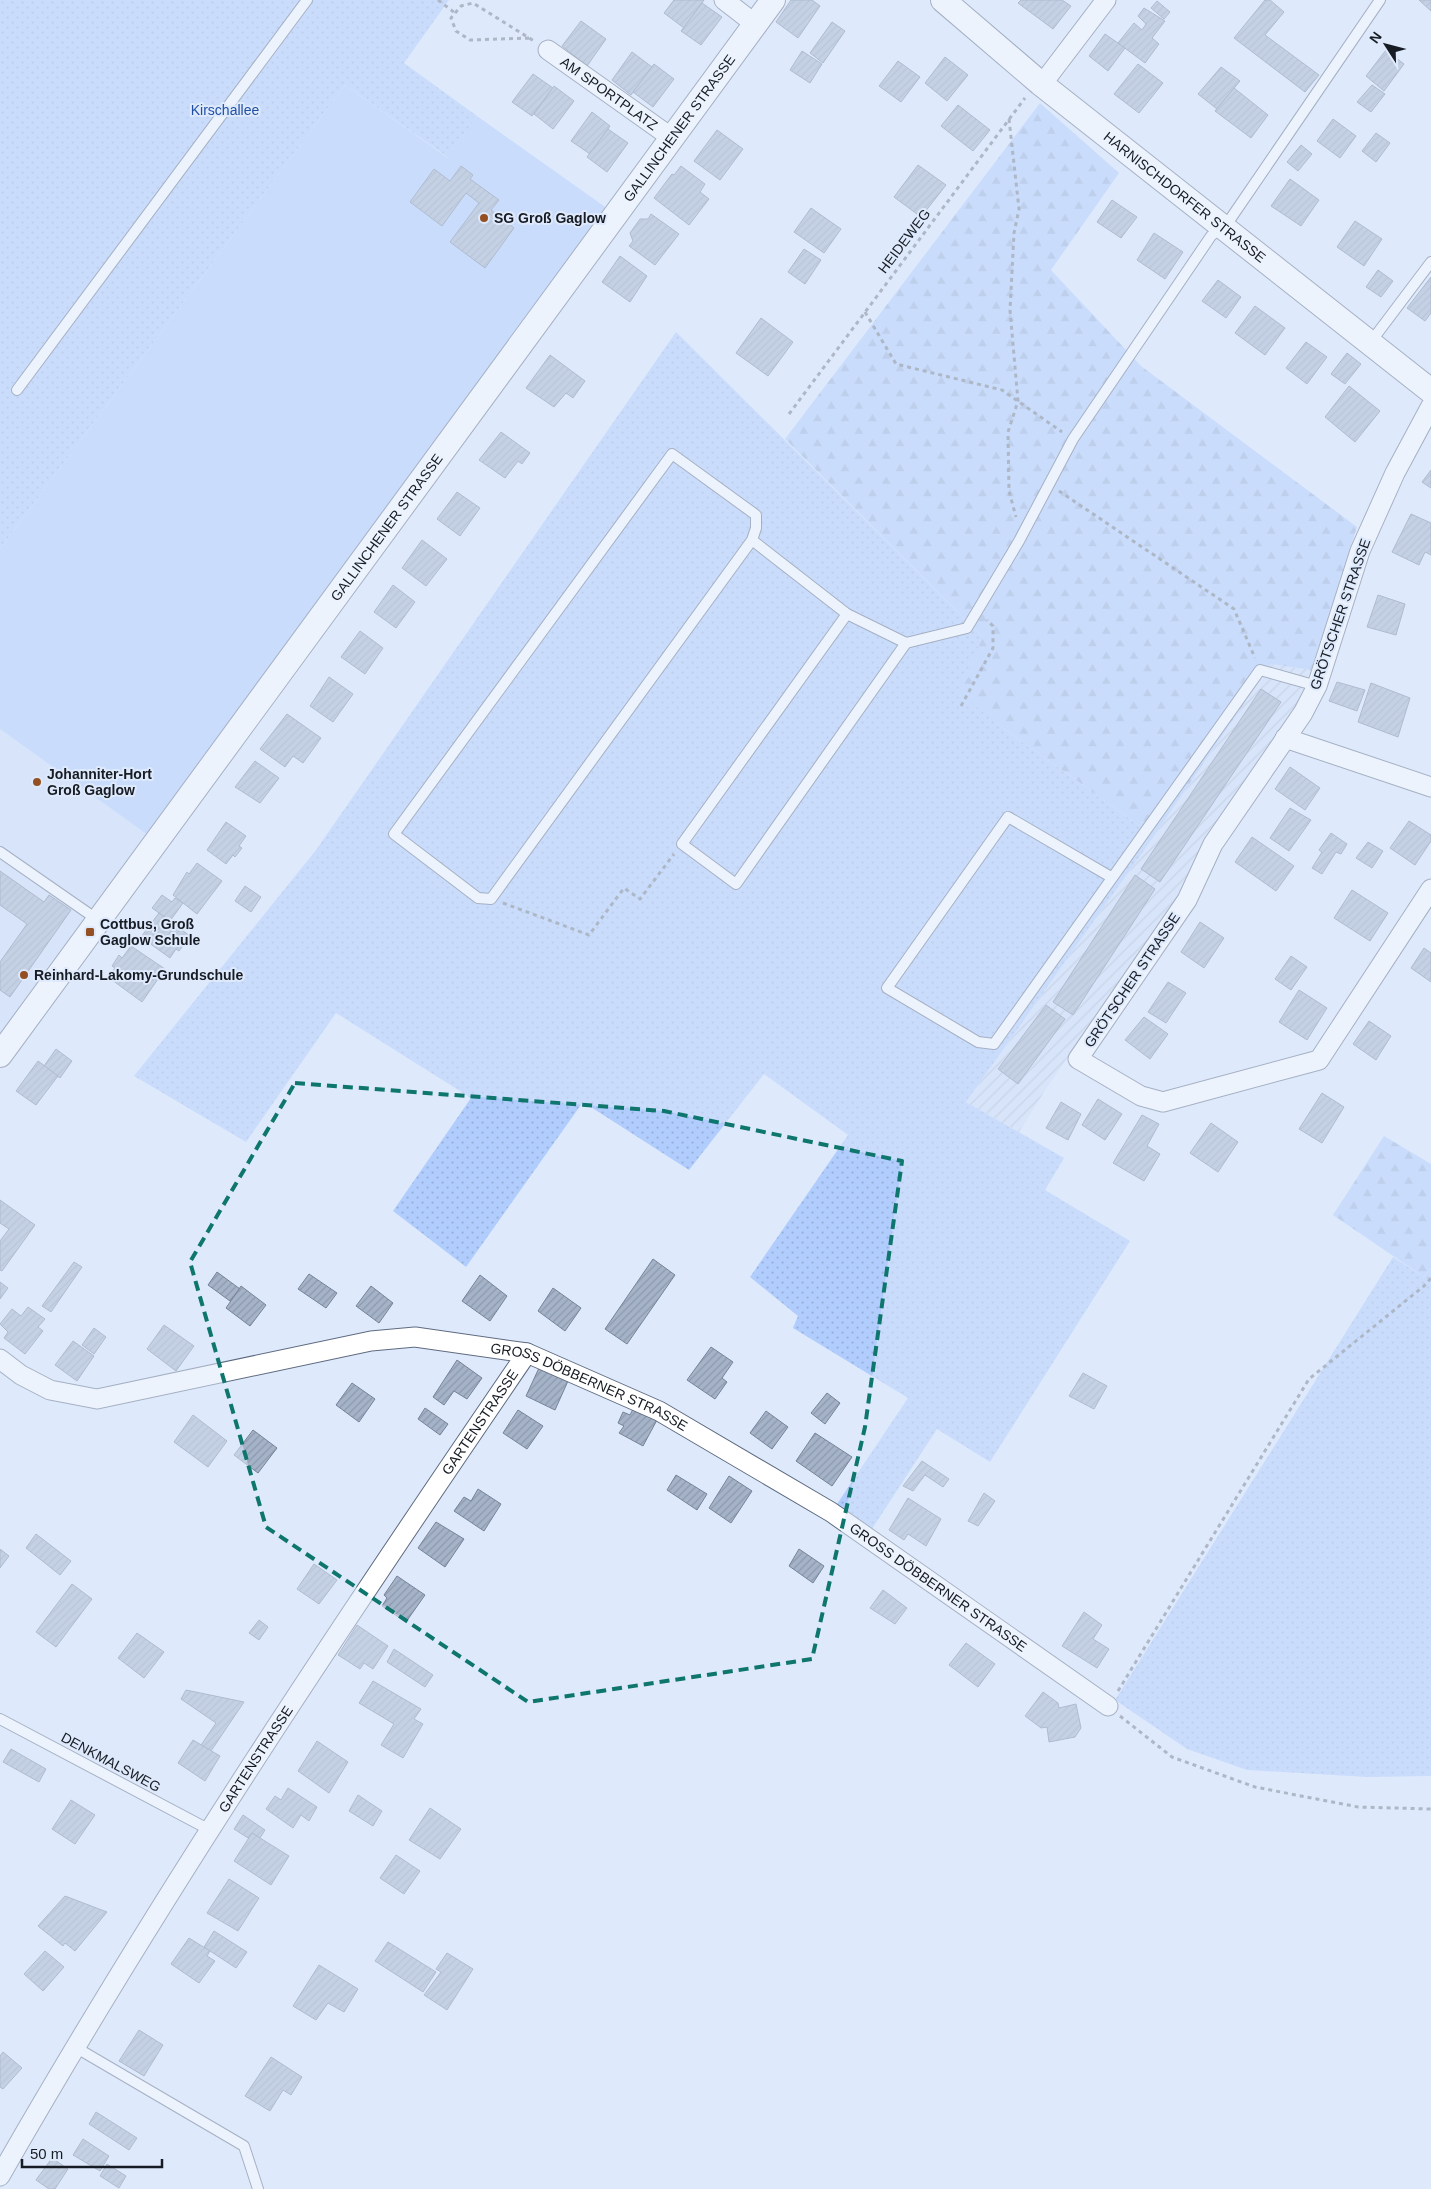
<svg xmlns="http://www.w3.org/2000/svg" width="1431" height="2189" font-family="Arial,sans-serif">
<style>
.built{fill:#cfddf5}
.industrial{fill:url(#industrial-furrows)}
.grass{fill:url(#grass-dots)}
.forest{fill:url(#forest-firs)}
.park{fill:#b1cdfd}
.building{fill:url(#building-hatch);stroke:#768297}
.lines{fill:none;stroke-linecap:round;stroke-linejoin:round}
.service-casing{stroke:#5f6b80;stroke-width:12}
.minor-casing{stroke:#5f6b80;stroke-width:21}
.tertiary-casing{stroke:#5f6b80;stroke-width:26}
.path{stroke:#727a86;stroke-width:3;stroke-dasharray:4 4;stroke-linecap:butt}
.service{stroke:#fff;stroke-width:10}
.minor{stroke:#fff;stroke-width:19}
.tertiary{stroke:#fff;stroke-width:24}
.marked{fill:none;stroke:#0f766e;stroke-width:4;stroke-dasharray:10 6;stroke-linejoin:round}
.poi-dot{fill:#945023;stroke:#deeafc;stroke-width:2}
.labels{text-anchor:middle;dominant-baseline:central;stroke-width:4;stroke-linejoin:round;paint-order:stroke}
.street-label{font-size:14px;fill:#171c24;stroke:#deeafc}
.park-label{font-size:14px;fill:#2150a5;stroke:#deeafc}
.poi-label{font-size:14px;font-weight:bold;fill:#171c24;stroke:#deeafc;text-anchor:start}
</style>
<defs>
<pattern id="industrial-furrows" width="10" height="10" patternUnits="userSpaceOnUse" patternTransform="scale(1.25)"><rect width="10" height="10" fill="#cfddf5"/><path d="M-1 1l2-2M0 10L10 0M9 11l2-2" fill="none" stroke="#b1bdd2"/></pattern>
<pattern id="grass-dots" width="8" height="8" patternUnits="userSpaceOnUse" patternTransform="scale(1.25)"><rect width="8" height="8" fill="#b1cdfd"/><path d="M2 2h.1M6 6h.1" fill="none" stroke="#98afd9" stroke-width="1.8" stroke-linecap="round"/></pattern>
<pattern id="forest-firs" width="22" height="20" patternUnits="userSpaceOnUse" patternTransform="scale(1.25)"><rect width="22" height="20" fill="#b1cdfd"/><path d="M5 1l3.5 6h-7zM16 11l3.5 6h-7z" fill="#98afd9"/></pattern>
<pattern id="building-hatch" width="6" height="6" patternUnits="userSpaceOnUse" patternTransform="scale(1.25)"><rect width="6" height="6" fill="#a5b3c9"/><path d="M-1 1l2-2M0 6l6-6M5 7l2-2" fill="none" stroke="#8d99ac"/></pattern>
</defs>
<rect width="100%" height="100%" fill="#deeafc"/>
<!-- built -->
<polygon class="built" points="0,729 148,835 0,1041"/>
<!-- industrial -->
<polygon class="industrial" points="1271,664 1311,670 1294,710 1181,892 1046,1089 1019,1132 966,1102 1154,836"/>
<!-- grass -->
<g class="grass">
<polygon points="0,0 449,0 404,63 477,116 449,158 345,85 0,549"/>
<polygon points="676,332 983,637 996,723 1154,836 966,1102 1064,1158 1045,1190 1130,1241 990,1462 937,1429 870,1532 835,1507 908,1398 793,1328 798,1316 750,1277 848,1135 764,1074 689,1170 583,1102 466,1267 393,1211 471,1098 336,1013 246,1142 134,1076 316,850"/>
<polygon points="1393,1257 1424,1277 1431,1268 1431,1776 1367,1777 1247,1770 1187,1749 1115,1700"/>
</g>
<!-- forest -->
<g class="forest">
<polygon points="1040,103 1119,173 1051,270 1141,366 1357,527 1311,670 1271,664 1154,836 996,723 958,691 983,637 785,439"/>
<polygon points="1384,1136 1431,1164 1431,1268 1424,1277 1333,1215"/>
</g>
<!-- park -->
<polygon class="park" points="345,85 448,158 477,116 608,209 148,835 0,729 0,549"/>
<!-- building -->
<g class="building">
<polygon points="674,0 704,0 684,28 664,13"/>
<polygon points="791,0 812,0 820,6 798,38 776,22"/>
<polygon points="1021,0 1062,0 1071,6 1053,29 1018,3"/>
<polygon points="1265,0 1270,0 1284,12 1265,35 1319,75 1305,92 1234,38"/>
<polygon points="1419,0 1431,0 1431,11"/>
<polygon points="1157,1 1170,12 1164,19 1151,8"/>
<polygon points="702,3 722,17 701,45 681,31"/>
<polygon points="1144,8 1165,21 1152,38 1159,44 1145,63 1118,43 1134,23 1142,30 1146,24 1138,16"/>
<polygon points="581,21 606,39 587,66 562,46"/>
<polygon points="832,22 845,31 823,63 810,53"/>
<polygon points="1105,34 1125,48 1108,71 1089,56"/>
<polygon points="1386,50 1404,64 1384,91 1366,76"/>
<polygon points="802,51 822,64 810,83 790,70"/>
<polygon points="632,52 652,67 631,95 612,80"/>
<polygon points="945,57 968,75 947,101 925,83"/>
<polygon points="898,61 920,77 901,102 879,86"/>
<polygon points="654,64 674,79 653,107 633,92"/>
<polygon points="1138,64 1163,83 1139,113 1114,94"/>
<polygon points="1221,67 1240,81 1217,109 1198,94"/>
<polygon points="533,74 553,88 532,116 512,102"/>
<polygon points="1372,85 1385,94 1371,112 1357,102"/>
<polygon points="554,86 574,101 553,129 534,114"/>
<polygon points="1234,88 1268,115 1251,138 1215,111"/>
<polygon points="958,105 990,130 973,151 941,126"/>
<polygon points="592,112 610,126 590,154 571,141"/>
<polygon points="1333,119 1356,136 1340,158 1317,141"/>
<polygon points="608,129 628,143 607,172 587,157"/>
<polygon points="717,130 743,149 720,180 694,161"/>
<polygon points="1376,133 1390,143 1376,162 1362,151"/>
<polygon points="1301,145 1312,154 1298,171 1287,162"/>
<polygon points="918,165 946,185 921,217 894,197"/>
<polygon points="461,166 473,175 470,179 499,200 491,210 514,228 485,268 450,242 479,203 466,193 442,226 410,202 434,169 450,181"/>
<polygon points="681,166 705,184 700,192 709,199 689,225 654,198 672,174 674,175"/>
<polygon points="1290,179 1319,200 1301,226 1271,206"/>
<polygon points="1112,200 1137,217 1121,238 1097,222"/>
<polygon points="811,208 841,229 824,253 794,232"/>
<polygon points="651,214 679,234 655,265 629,246 633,241 630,233 640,219 648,219"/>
<polygon points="1355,221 1382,239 1364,266 1337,247"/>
<polygon points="1154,233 1183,252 1165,279 1137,260"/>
<polygon points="804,249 821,260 805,284 788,272"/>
<polygon points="620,256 647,276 630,302 602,282"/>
<polygon points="1378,270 1393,281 1381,297 1366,287"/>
<polygon points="1431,277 1431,313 1425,321 1407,308"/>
<polygon points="1218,280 1241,297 1226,318 1202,301"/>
<polygon points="1255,306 1285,328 1265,355 1235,333"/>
<polygon points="761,318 793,342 768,376 736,353"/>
<polygon points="1306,342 1327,357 1307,384 1286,368"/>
<polygon points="1347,353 1361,364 1345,384 1331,374"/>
<polygon points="550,355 585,381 573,398 566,393 554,407 526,388"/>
<polygon points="1349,386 1380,411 1355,442 1325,417"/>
<polygon points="501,432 530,453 522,464 518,461 505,478 479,460"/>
<polygon points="1431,470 1431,488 1422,482"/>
<polygon points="457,492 480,508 460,536 437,519"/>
<polygon points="1411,514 1431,523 1431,555 1425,552 1419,565 1392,552"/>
<polygon points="422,540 447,559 426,586 402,568"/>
<polygon points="393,585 415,602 396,628 374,612"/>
<polygon points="1378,595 1405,604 1396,635 1367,627"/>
<polygon points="360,631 383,648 365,674 341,657"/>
<polygon points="329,677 353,694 333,722 310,706"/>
<polygon points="1337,682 1365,690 1357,711 1329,701"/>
<polygon points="1371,683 1410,698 1398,737 1358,722"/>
<polygon points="1261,689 1281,702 1160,882 1141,869"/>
<polygon points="287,714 321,738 303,763 293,756 285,767 260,749"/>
<polygon points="255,761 279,778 260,803 235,787"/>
<polygon points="1290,767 1320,788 1305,810 1275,789"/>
<polygon points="1290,808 1311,820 1289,851 1270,838"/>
<polygon points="1409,821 1431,835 1431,841 1415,865 1390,848"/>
<polygon points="226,822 246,836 239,846 242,848 235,857 233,855 226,864 207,850"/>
<polygon points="1331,833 1347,844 1341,854 1336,852 1322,874 1312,868 1322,852 1319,850"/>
<polygon points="1252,837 1294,866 1276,891 1235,862"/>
<polygon points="1368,842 1383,851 1372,868 1356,858"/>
<polygon points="197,863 222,881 197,914 173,895 187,872 189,874"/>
<polygon points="0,871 44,902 49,895 71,910 10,997 0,990 0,962 27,924 0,905"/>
<polygon points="1135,875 1155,889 1073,1015 1053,1002"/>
<polygon points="245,886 261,897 251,912 235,901"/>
<polygon points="1352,890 1388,913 1370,941 1334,918"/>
<polygon points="162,895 172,902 175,898 183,903 170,921 152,908"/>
<polygon points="159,913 190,936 179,951 176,949 170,958 141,937"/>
<polygon points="1200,922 1224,938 1204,968 1181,952"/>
<polygon points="131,946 165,969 142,1002 108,977 115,968 112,966 119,955 122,958"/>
<polygon points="1424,948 1431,953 1431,982 1411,968"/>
<polygon points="1291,956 1307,967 1291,990 1275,979"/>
<polygon points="1168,982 1186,993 1166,1023 1148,1012"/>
<polygon points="1299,990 1327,1008 1307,1040 1279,1022"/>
<polygon points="1046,1005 1065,1019 1018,1084 998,1069"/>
<polygon points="1144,1017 1168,1034 1150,1059 1125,1040"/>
<polygon points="1369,1021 1391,1036 1376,1060 1353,1044"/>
<polygon points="56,1049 72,1061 60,1078 44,1066"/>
<polygon points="38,1061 58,1076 36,1105 16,1091"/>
<polygon points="1322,1093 1344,1107 1322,1143 1299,1129"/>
<polygon points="1098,1099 1122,1114 1105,1140 1082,1125"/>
<polygon points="1061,1102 1081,1114 1068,1140 1046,1128"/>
<polygon points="1142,1115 1159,1124 1147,1146 1160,1154 1144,1181 1113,1163"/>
<polygon points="1211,1123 1238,1142 1218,1172 1190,1153"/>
<polygon points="0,1200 35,1225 2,1271 0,1270 0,1241 9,1229 0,1223"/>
<polygon points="653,1259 675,1275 627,1344 605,1329"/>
<polygon points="74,1262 82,1267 51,1312 42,1306"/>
<polygon points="217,1272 240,1289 230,1301 208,1285"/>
<polygon points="309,1274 337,1293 326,1308 298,1289"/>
<polygon points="480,1275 507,1296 490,1321 462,1301"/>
<polygon points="0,1282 8,1288 0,1299"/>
<polygon points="241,1286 266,1305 250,1326 226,1308"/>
<polygon points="371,1286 393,1303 379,1323 356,1306"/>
<polygon points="553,1288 581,1308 565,1331 538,1311"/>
<polygon points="28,1307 45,1319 38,1327 43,1331 25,1354 4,1338 8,1332 0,1324 12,1309 21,1316"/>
<polygon points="164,1325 194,1346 176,1371 147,1349"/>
<polygon points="94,1328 106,1337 94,1354 82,1345"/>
<polygon points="73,1341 94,1356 77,1381 55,1365"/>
<polygon points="711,1347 733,1362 722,1378 727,1382 715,1399 687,1380"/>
<polygon points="457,1360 482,1378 467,1399 454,1391 444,1405 433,1397"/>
<polygon points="539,1368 568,1381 555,1410 526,1396"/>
<polygon points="1083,1373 1107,1386 1094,1409 1069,1396"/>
<polygon points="352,1383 375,1399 359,1422 336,1405"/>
<polygon points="827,1393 840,1403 825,1424 811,1413"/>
<polygon points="425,1408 448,1424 440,1435 418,1419"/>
<polygon points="633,1409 657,1420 643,1446 619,1433 624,1426 618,1423 623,1412 630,1415"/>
<polygon points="518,1410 543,1426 527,1449 503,1433"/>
<polygon points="766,1411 788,1427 772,1449 750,1433"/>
<polygon points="193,1415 227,1441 208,1467 174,1442"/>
<polygon points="253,1430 277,1448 258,1473 234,1455"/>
<polygon points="815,1433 852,1457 832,1486 796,1461"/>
<polygon points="922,1461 949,1479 943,1487 925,1475 913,1491 903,1486"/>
<polygon points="676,1475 707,1494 697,1510 667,1490"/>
<polygon points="729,1476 752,1491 731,1523 709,1508"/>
<polygon points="478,1489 501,1504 484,1531 454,1511 464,1497 471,1501"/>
<polygon points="984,1493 995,1501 978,1526 968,1521"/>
<polygon points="908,1498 941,1519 926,1546 908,1534 904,1540 889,1530"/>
<polygon points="436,1522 464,1539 445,1567 418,1548"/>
<polygon points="36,1534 71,1561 60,1575 26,1548"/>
<polygon points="0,1549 9,1556 0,1568"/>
<polygon points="799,1549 824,1566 813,1583 789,1566"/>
<polygon points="314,1564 337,1580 319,1604 297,1589"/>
<polygon points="397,1576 425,1595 406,1622 382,1606 387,1598 384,1595"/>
<polygon points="72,1584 92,1599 56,1647 36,1632"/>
<polygon points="883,1590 907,1608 895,1624 870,1608"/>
<polygon points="1084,1612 1102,1625 1093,1639 1109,1649 1097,1668 1062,1646"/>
<polygon points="259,1620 268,1627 259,1640 249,1633"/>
<polygon points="357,1625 388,1646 373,1669 364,1663 360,1669 338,1655"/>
<polygon points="137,1633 164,1652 144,1678 118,1658"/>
<polygon points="966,1643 995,1664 978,1687 949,1665"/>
<polygon points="394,1649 433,1675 425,1687 387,1662"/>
<polygon points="373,1681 421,1709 414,1719 423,1724 403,1758 381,1745 394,1724 359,1703"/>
<polygon points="186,1690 244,1702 211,1751 201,1745 216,1723 181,1699"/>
<polygon points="1043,1692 1058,1703 1059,1708 1076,1704 1081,1728 1075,1737 1049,1742 1047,1727 1041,1728 1025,1716"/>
<polygon points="193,1740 220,1756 205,1781 178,1763"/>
<polygon points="317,1741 348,1762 329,1793 298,1771"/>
<polygon points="11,1749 46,1769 39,1782 3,1762"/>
<polygon points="288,1788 317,1807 309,1821 301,1815 293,1828 266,1809 275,1796 281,1800"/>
<polygon points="358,1795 382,1811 373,1826 349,1811"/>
<polygon points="71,1800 95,1815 75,1844 52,1829"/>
<polygon points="430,1808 461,1829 440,1859 409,1840"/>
<polygon points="243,1815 265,1830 260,1838 252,1833 248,1838 234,1829"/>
<polygon points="252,1833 289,1856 271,1885 234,1861"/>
<polygon points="396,1855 420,1871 404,1894 380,1878"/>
<polygon points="229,1879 259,1898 238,1931 207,1913"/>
<polygon points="65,1896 107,1912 75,1951 65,1943 63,1946 38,1926"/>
<polygon points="214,1931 247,1952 236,1968 204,1947"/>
<polygon points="189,1938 210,1951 207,1956 215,1961 199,1983 171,1964"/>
<polygon points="388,1942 436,1972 423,1992 375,1961"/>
<polygon points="45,1951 64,1967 43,1991 24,1974"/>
<polygon points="447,1953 473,1969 447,2010 424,1995 441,1972 436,1969"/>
<polygon points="319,1965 358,1989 344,2012 328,2003 316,2020 293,2006"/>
<polygon points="139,2030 163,2045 144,2076 119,2061"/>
<polygon points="3,2052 22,2068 3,2089 0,2087 0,2056"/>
<polygon points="271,2057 302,2077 291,2095 283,2090 270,2111 245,2096"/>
<polygon points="96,2112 137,2138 129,2150 89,2124"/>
<polygon points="83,2139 109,2156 100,2171 73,2155"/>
<polygon points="52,2158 68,2169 55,2189 49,2189 36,2180"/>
<polygon points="107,2164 126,2176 119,2188 100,2176"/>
</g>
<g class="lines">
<!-- service casing -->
<g class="service-casing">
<g id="service">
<polyline points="1370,343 1431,262"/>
<polyline points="17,390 307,0"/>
<polyline points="752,540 491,899 478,898 394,834 672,454 756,515 756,528 752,540 847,614 906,643 967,628 1019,541 1073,439 1211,236 1229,221 1380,0"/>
<polyline points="847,614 682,844 736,884 906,643"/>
<polyline points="0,852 98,920"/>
<polyline points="1111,877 1008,817 887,988 978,1042 994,1044 1260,670 1317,686"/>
<polyline points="0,1719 208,1829"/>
<polyline points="75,2047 244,2146 258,2189"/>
</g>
</g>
<!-- minor casing -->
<g class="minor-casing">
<g id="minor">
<polyline points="724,0 755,24"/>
<path id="s1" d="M 548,50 L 672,138"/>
<polyline points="1040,83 1049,75 1106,0"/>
<polyline points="1431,406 1395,473 1360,551 1317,686 1303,713 1213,844 1187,900 1078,1059 1141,1096 1163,1102 1319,1060 1431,889"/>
<polyline points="1285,738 1431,787"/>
<path id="s2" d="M 0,1359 L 21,1375 L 50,1390 L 97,1399 L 371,1341 L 415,1337 L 527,1353 L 659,1411 L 831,1512 L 1108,1706"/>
<path id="s3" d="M 0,2176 C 162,1893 343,1622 527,1353"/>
</g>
</g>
<!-- tertiary casing -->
<g class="tertiary-casing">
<g id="tertiary">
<path id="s4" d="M 943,0 L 1040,83 L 1431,391"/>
<path id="s5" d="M 0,1055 L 773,0"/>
</g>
</g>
<!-- path -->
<g class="path">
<polyline points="438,0 455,13"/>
<polyline points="529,38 470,40 456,31 451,18 461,6 473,3 534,41"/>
<polyline points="1009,119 1019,209 1014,233 1010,310 1018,401 1008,432 1009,491 1016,517"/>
<polyline points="865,312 896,364 1002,390 1062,432"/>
<polyline points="789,414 1025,98"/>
<polyline points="1059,491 1234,609 1255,658"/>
<polyline points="961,706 993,648 993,626 987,620"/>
<polyline points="503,903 589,935 624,888 640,899 674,854"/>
<polyline points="1118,1691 1309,1379 1424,1286 1431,1278"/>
<polyline points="1120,1716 1172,1757 1255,1787 1358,1807 1431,1809"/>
</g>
<!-- service -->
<use href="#service" class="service"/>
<!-- minor -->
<use href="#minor" class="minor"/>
<!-- tertiary -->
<use href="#tertiary" class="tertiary"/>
</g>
<!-- marked area -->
<path d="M0 0H1431V2189H0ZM 295,1083 L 664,1111 L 902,1161 L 865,1427 L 812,1659 L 528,1702 L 266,1527 L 190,1262 Z" fill="#deeafc" fill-opacity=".55" fill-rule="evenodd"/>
<path class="marked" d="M 295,1083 L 664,1111 L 902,1161 L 865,1427 L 812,1659 L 528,1702 L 266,1527 L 190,1262 Z"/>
<!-- markers -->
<g class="poi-dot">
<circle cx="484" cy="218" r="5"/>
<circle cx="37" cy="782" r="5"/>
<rect x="85" y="927" width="10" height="10" rx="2.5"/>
<circle cx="24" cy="975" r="5"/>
</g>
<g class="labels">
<!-- street labels -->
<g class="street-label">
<text stroke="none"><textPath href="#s1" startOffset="75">AM SPORTPLATZ</textPath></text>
<text stroke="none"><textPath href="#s5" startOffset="1149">GALLINCHENER STRASSE</textPath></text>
<text stroke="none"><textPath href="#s4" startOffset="312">HARNISCHDORFER STRASSE</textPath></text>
<text transform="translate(904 241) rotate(-53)">HEIDEWEG</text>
<text stroke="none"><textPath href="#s5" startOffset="654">GALLINCHENER STRASSE</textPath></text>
<text transform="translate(1340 614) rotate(-71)">GRÖTSCHER STRASSE</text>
<text transform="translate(1132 980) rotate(-56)">GRÖTSCHER STRASSE</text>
<text stroke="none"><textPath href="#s2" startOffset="614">GROSS DÖBBERNER STRASSE</textPath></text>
<text stroke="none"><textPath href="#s3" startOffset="894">GARTENSTRASSE</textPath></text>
<text stroke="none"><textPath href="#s2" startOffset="1019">GROSS DÖBBERNER STRASSE</textPath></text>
<text stroke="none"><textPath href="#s3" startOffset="489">GARTENSTRASSE</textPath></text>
<text transform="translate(111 1762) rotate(28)">DENKMALSWEG</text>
</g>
<!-- park labels -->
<g class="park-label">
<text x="225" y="110">Kirschallee</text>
</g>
<!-- poi labels -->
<g class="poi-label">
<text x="494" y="218">SG Groß Gaglow</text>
<text x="47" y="774">Johanniter-Hort<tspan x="47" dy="16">Groß Gaglow</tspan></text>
<text x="100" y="924">Cottbus, Groß<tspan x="100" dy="16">Gaglow Schule</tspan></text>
<text x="34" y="975">Reinhard-Lakomy-Grundschule</text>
</g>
</g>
<!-- north arrow -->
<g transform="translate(1386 45) rotate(306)" stroke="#deeafc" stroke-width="4" paint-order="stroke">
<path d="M0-4L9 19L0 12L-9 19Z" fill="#171c24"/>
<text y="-8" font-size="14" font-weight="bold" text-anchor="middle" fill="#171c24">N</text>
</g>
<!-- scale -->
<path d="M22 2159v8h140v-8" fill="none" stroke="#171c24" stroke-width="2.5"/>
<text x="30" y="2159" font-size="15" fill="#171c24" stroke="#deeafc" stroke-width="4" paint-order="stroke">50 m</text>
</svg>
